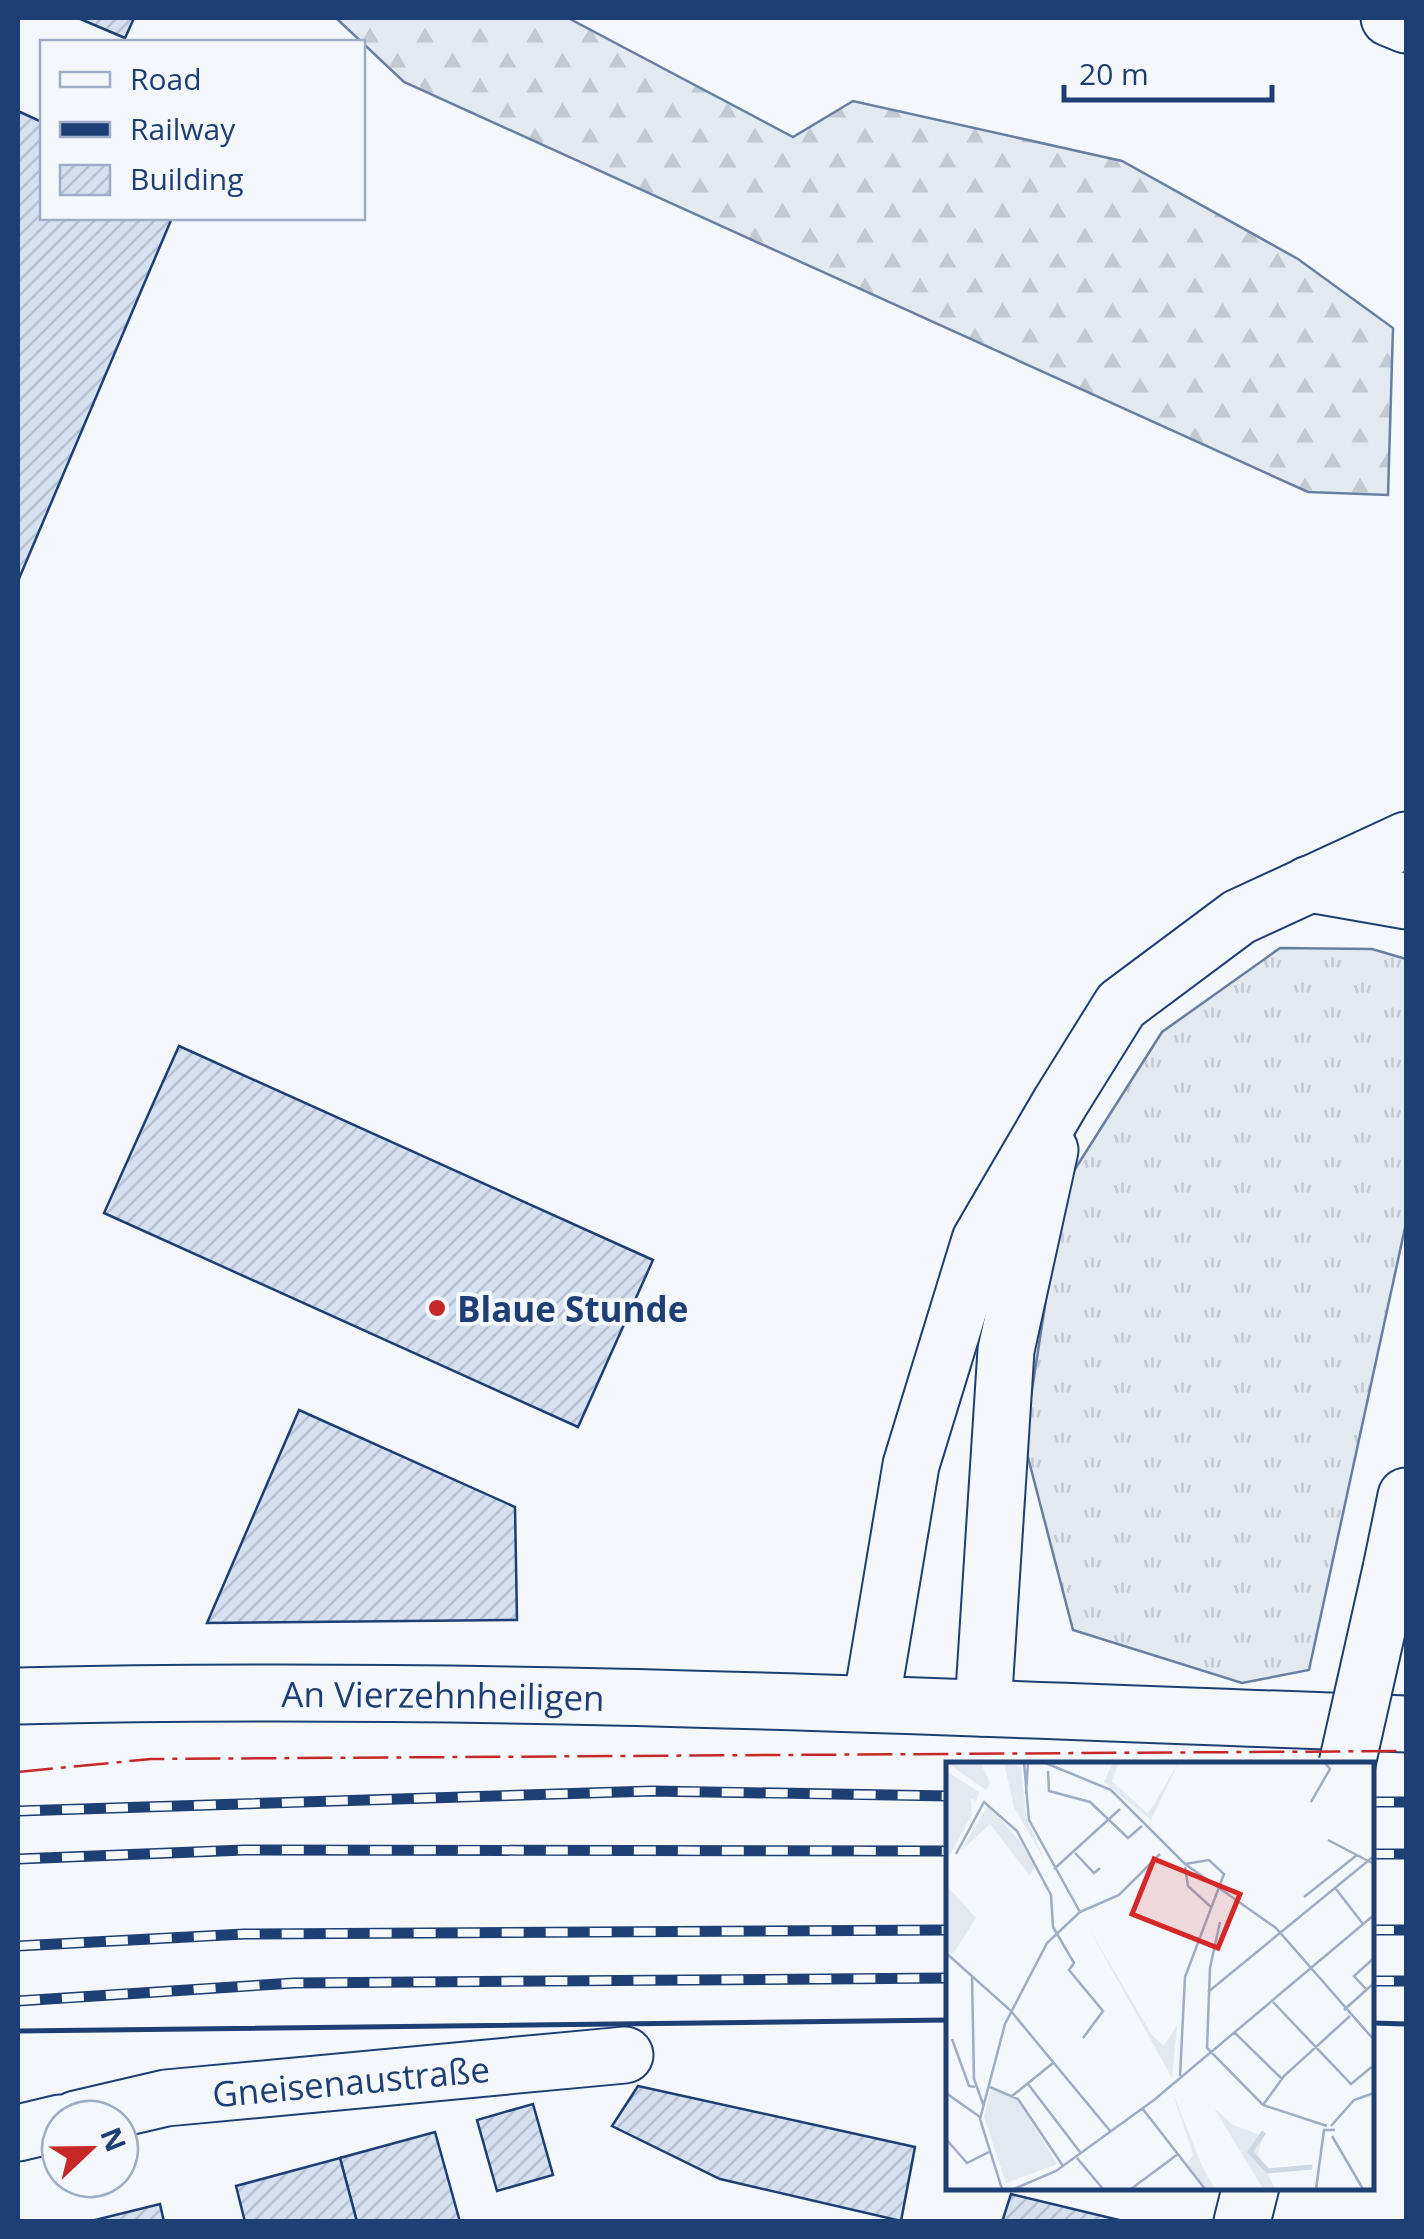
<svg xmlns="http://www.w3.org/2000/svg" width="1424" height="2239" font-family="'Open Sans',sans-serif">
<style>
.grass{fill:url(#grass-tufts);stroke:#687fa3;stroke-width:2.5}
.forest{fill:url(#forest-firs);stroke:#687fa3;stroke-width:2.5}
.building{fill:url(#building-hatch);stroke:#1d3f73;stroke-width:2.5}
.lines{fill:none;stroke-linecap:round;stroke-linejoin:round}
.street-casing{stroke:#1d3f73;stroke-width:59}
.secondary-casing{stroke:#1d3f73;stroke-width:59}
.street{stroke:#f4f7fb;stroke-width:55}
.secondary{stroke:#f4f7fb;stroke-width:55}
.rail-casing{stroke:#1d3f73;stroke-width:11}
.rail{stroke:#f4f7fb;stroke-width:8;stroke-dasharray:22;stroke-linecap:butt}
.secondary-bridge-casing{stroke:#1d3f73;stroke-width:59;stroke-linecap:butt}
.secondary-bridge{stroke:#f4f7fb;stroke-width:55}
.wall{stroke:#1d3f73;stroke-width:5}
.power{stroke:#c62828;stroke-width:2.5;stroke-dasharray:35 8 5 8;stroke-linecap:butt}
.poi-dot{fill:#c62828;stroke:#f4f7fb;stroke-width:4}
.labels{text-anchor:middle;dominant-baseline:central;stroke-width:8;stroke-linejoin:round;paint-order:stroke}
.poi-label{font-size:35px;font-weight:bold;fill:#1d3f73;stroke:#f4f7fb;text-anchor:start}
.street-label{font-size:35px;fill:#1d3f73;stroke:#f4f7fb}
.inset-river{fill:none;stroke:#cfd7e4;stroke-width:5}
.inset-road{fill:none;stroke:#9eadc5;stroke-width:2.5}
.view{fill:#d62828;fill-opacity:0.15;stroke:#d62828;stroke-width:5}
.inset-edge{fill:none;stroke:#1d3f73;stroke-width:5}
</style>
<defs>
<pattern id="grass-tufts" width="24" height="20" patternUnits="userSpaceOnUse" patternTransform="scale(2.5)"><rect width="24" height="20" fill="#e3e9f0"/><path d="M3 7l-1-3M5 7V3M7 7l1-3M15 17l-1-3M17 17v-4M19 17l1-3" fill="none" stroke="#c2c9d1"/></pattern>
<pattern id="forest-firs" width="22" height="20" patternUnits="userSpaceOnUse" patternTransform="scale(2.5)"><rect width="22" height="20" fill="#e3e9f0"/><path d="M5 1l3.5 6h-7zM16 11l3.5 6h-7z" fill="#c2c9d1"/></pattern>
<pattern id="building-hatch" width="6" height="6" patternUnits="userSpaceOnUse" patternTransform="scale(2.5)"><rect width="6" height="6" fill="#d5e0f0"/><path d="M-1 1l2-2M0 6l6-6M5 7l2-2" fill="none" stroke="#b6c1d1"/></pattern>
</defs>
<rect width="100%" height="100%" fill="#f4f7fb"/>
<!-- grass -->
<polygon class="grass" points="1280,948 1372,949 1406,959 1406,1223 1309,1670 1242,1683 1073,1630 1024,1442 1063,1188 1162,1032"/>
<!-- forest -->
<polygon class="forest" points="336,18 568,18 793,137 853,101 1122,161 1298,259 1393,328 1388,495 1308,492 404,82"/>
<!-- building -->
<g class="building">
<polygon points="78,18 134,18 125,38"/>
<polygon points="18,111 42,122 42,218 172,218 18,581"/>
<polygon points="179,1046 653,1260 578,1427 104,1213"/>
<polygon points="299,1410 515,1507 517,1620 207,1623"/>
<polygon points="638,2086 915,2147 901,2221 720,2179 612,2126"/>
<polygon points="533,2104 553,2175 497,2191 477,2120"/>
<polygon points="435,2132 460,2222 357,2222 340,2158"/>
<polygon points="340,2158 357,2222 245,2222 236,2186"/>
<polygon points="1011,2194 1119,2220 1119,2222 1002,2222"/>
<polygon points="160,2204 164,2222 87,2222"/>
</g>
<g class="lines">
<!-- street casing -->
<g class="street-casing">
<g id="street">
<polyline points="1389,18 1406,25"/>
<polyline points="1309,884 1406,901"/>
<path id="s1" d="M 18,1696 C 480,1685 944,1707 1406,1724"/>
<polyline points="871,1704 911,1465 980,1240 1060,1103 1121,1005 1239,917 1406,840"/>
<polyline points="983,1708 1006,1350 1050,1150"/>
<path id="s2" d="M 76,2119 L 166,2098 L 625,2055"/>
<polyline points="18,2133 60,2123"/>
</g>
</g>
<!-- secondary casing -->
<g class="secondary-casing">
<g id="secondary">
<polyline points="1391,1569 1406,1496"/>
<polyline points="1242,2222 1251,2186"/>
</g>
</g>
<!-- street -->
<use href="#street" class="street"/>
<!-- secondary -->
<use href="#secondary" class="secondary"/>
<!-- rail casing -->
<g class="rail-casing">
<g id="rail">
<polyline points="1372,1802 1406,1802"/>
<polyline points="18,1811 652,1791 949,1796"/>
<polyline points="1372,1854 1406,1854"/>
<polyline points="18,1859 244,1850 949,1851"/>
<polyline points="1372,1930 1406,1930"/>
<polyline points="18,1946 244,1934 949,1930"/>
<polyline points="1372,1981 1406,1981"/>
<polyline points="18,2001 294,1983 949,1978"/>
</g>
</g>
<!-- rail -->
<use href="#rail" class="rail"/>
<!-- secondary-bridge casing -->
<g class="secondary-bridge-casing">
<polyline id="secondary-bridge" points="1347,1764 1391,1569"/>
</g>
<!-- secondary-bridge -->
<use href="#secondary-bridge" class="secondary-bridge"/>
<!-- wall -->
<g class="wall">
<polyline points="1372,2023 1406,2024"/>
<polyline points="18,2031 949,2020"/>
</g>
<!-- power -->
<polyline class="power" points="18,1772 151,1759 1406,1751"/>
</g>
<!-- markers -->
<circle class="poi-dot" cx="437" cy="1308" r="10"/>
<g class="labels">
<!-- poi labels -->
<g class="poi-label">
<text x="457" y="1308">Blaue Stunde</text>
</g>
<!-- street labels -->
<g class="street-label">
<text stroke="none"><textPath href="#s1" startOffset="425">An Vierzehnheiligen</textPath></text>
<text stroke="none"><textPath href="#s2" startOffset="278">Gneisenaustraße</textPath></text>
</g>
</g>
<!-- overview -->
<g transform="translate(946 1762)">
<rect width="428" height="428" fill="#f4f7fb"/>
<path d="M 58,0 L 75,5 L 80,55 L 99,99 L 68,45 ZM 42,43 L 81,88 L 89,104 L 84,114 L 44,62 L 15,89 Z" fill="#e3e9f0"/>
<path d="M 167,0 L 173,0 L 166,19 L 202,52 L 233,0 L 205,58 L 158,20 ZM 141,163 L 206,273 L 218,284 L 231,263 L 226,316 ZM 226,329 L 257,406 L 269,427 L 261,427 L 241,402 L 247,393 ZM 268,346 L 287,363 L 317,374 L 312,392 L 329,427 L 317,427 Z" fill="#e3e9f0"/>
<path d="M 0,9 L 33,30 L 30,39 L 25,36 L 26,52 L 1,98 ZM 0,123 L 30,156 L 7,192 L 0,188 Z" fill="#e3e9f0"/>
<path d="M 45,327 L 71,337 L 111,402 L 60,421 L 38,355 Z" fill="#e3e9f0"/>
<path d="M 0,0 L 35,2 L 44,21 L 40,28 Z" fill="#e3e9f0"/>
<path class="inset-river" d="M 318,370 L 304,390 L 322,409 L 366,405"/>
<path class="inset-road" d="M 97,0 L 165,28 L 239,102 L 330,166 L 428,278M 102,9 L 103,29 L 144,40 L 182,76 L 196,64M 80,32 L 82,0M 365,40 L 384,7 L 378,0M 382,78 L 428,102M 129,91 L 148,111 L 154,106M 10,92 L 38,40 L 71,69 L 105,133 L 107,165 L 128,201 L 123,208 L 157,249 L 137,276M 239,105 L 242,124 L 265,145M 108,107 L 174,47M 390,127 L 417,162M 358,135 L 411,93M 134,150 L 173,133 L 214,92M 274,160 L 264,206 L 261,286 L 317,343 L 381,364M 0,191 L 64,248 L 165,370M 26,214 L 28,317 L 37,342M 420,227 L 408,214 L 428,196M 262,230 L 428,94M 327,240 L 405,322 L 428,303M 398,248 L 428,221M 288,270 L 336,317M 6,277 L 23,324 L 29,325M 234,314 L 239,215 L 278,112 L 263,98 L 239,102M 82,322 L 134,390M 44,325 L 72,337 L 117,404M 0,331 L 34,355M 66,334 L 107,301M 317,343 L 338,314 L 404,254M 196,346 L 259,427M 385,364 L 408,338 L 428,331M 386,374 L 417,427M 0,377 L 21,401 L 43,390M 131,396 L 157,427M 56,427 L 34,357 L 59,262 L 101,181 L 134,150 L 83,58 L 78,0M 68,427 L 110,409 L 208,338 L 428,153M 185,427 L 232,392M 370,427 L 378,368 L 389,368"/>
<path class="view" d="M 208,97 L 294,132 L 272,186 L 186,152 Z"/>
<rect width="428" height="428" class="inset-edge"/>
</g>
<!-- border -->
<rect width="1424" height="2239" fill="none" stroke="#1d3f73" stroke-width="40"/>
<!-- legend -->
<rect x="40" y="40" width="325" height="180" fill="#f4f7fb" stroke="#9eadc5" stroke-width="2.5"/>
<rect x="60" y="72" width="50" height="15" fill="#f4f7fb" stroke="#9eadc5" stroke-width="2.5"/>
<text x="130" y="90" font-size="30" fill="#1d3f73">Road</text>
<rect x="60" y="122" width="50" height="15" fill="#1d3f73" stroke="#9eadc5" stroke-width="2.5"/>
<text x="130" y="140" font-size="30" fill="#1d3f73">Railway</text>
<rect x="60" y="165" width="50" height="30" fill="url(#building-hatch)" stroke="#9eadc5" stroke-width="2.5"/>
<text x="130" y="190" font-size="30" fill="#1d3f73">Building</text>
<!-- north arrow -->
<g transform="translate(90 2149) rotate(68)"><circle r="48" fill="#f4f7fb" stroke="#9eadc5" stroke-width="2.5"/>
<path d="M0-8L18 38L0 25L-18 38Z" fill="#c62828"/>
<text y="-15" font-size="28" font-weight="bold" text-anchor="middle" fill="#1d3f73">N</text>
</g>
<!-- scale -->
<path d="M1064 85v15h208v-15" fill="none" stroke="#1d3f73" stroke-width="5"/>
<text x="1079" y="85" font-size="30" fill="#1d3f73" stroke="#f4f7fb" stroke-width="8" paint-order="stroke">20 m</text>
</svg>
